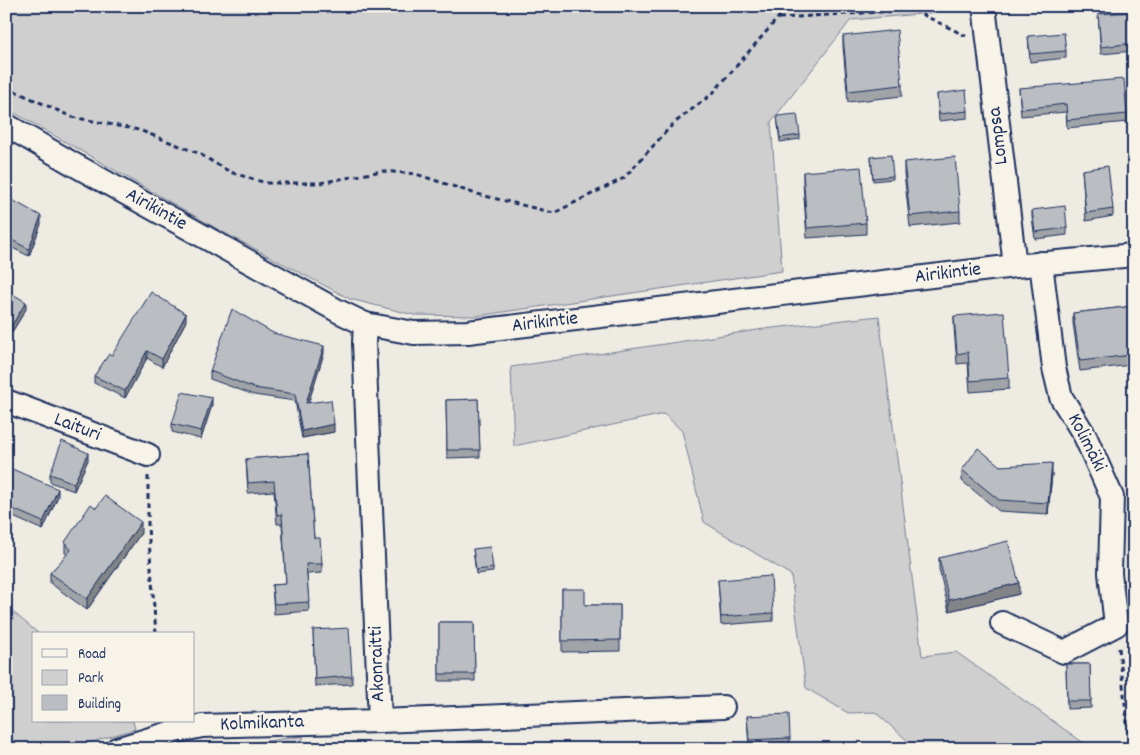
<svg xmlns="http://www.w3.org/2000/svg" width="1140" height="755" font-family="Dekko,sans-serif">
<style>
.green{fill:#cfcfcf;stroke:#757f96}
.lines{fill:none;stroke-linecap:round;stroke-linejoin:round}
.minor-casing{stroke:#1b2f5e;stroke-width:26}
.path{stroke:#1b2f5e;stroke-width:3;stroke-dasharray:5 4;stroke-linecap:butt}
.minor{stroke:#f7f3e8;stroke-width:22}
.wall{fill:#a0a3a7;stroke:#1b2f5e}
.shaded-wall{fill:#828488;stroke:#1b2f5e}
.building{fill:#babdc2;stroke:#1b2f5e}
.labels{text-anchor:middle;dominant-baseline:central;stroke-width:5;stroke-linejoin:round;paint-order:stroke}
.street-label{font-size:20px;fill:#1b2f5e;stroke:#f7f3e8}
</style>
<rect width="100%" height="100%" fill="#eeebe2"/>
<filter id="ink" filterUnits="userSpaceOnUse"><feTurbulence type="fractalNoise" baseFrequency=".02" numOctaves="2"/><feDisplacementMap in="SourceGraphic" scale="10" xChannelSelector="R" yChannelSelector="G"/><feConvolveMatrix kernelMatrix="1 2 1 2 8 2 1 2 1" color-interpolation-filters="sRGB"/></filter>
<g filter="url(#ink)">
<!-- green -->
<g class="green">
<polygon points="6,6 940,6 932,13 851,20 771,122 782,271 476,316 414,315 350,299 221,231 6,108"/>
<polygon points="879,316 922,656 956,652 1092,749 917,749 875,712 848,713 806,688 791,575 704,522 682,431 664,414 514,446 511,367 764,329"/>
<polygon points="6,606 39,634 34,634 34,721 133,721 135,729 68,749 6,749"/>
<polygon points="303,736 303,749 210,749"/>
</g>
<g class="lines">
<!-- minor casing -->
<g class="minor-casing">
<g id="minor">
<polyline points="984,6 1015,266"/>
<polyline points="6,125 73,164 338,311 365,324 414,333 468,332 1015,266 1134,255"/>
<polyline points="365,324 364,343 380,721 723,707"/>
<polyline points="6,401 148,455"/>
<polyline points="1002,623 1064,652 1116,625 1110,573 1112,497 1085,436 1061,397 1054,368 1041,263"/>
<polyline points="117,749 173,732 202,726 380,721"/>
</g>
</g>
<!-- path -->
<g class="path">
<polyline points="779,18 913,10 966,36"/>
<polyline points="6,87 72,117 139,130 198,153 230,172 266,183 320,183 382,171 416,174 473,193 554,213 624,178 673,124 713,93 778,18 786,6"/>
<polyline points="148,476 148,527 156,634"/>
<polyline points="1119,648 1130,749"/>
</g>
<!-- minor -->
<use href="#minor" class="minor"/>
</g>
<!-- wall -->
<g class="wall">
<polygon points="1134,12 1134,51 1101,54 1098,14"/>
<polygon points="843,36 902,85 902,96 848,102 843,46"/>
<polygon points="1028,36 1066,51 1066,58 1030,62"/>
<polygon points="1019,88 1127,114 1127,122 1067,128 1066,112 1021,116"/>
<polygon points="937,94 968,111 968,118 939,121"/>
<polygon points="777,116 800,135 800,139 780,142"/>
<polygon points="871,157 893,176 893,179 873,181"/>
<polygon points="904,162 960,211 960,222 910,227 904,173"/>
<polygon points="1082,170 1113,209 1113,216 1086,221"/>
<polygon points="803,172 866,223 866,234 807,238 803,183"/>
<polygon points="6,198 41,224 29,256 6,245"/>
<polygon points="1032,210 1067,228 1067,235 1035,239 1032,217"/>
<polygon points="6,290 26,309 12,332 6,328"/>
<polygon points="1134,306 1134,366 1131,366 1131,365 1080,371 1073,323 1073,313"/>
<polygon points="954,316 1009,378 1009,389 970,392 968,363 957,364 954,327"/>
<polygon points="186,321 162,367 147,358 125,398 94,383 94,376 112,355"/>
<polygon points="273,333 324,353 308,403 334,432 302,438 295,401 254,395 210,379 210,371"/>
<polygon points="478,399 480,457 447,458 446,400"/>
<polygon points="212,405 201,439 172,432 172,424"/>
<polygon points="308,454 314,538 322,564 322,573 307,574 309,611 274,614 272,585 286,584 282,524 277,524 274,491 248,493 246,459"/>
<polygon points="88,460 74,491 50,482 50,474"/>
<polygon points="1000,466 1052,474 1048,514 999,511 962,481 962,470"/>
<polygon points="6,478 58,496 43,530 6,514"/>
<polygon points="96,508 141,533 87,610 50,583 50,573 67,555 65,553 65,542"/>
<polygon points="473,549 493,568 493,572 476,574"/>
<polygon points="939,558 1019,594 949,611 939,569"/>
<polygon points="718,580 773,613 773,621 721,625"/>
<polygon points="562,589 585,605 620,605 620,651 562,652"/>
<polygon points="439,622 474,622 475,681 439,681"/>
<polygon points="313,630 352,676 352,684 315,686"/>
<polygon points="1066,664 1090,664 1091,708 1067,709"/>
<polygon points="747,716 790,738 790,745 749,748"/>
</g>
<!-- shaded-wall -->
<g class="shaded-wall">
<polygon points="41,216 41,224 29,256 29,249"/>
<polygon points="26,302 26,309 12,332 12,325"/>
<polygon points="186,314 186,321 162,367 162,359"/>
<polygon points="324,346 324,353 306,411 306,403"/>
<polygon points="147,351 147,358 125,398 125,391"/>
<polygon points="212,398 212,405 201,439 201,431"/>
<polygon points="334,424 334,432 302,438 302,431"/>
<polygon points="88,453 88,460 74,491 74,483"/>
<polygon points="1052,463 1052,474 1048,514 1048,503"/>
<polygon points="58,489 58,496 43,530 43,522"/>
<polygon points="141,522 141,533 87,610 87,599"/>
<polygon points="1019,583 1019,594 949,611 949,600"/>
</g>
<!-- building -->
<g class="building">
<polygon points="1134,12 1134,43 1101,47 1098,14"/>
<polygon points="897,30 902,85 848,91 843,36"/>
<polygon points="1064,33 1066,51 1030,54 1028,36"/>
<polygon points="1124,79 1127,114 1067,120 1066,104 1021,109 1019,88"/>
<polygon points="966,90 968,111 939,114 937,94"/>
<polygon points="797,114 800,135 780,138 777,116"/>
<polygon points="891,155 893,176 873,178 871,157"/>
<polygon points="955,157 960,211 910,216 904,162"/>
<polygon points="1108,166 1113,209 1086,213 1082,170"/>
<polygon points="861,167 866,223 807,228 803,172"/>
<polygon points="7,197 41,216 29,249 6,237 6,198"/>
<polygon points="1065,206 1067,228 1035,232 1032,210"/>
<polygon points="6,290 26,302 12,325 6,321"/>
<polygon points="151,292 186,314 162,359 147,351 125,391 94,376 109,354 112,355"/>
<polygon points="1134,306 1134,356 1131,356 1131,355 1080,361 1073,313"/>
<polygon points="232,309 273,333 324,346 306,403 331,400 334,424 302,431 295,394 254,388 210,371"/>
<polygon points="1004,312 1009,378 970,381 968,352 957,354 954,316"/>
<polygon points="182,392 212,398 201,431 172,424"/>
<polygon points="478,399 480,450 447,450 446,400"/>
<polygon points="62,441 88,453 74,483 50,474"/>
<polygon points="978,448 1000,466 1052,463 1048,503 999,500 962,470"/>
<polygon points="308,454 314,538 320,538 322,564 306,564 309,602 274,604 272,585 286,584 282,514 277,515 274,481 248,483 246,459"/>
<polygon points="10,468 58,489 43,522 6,506 6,478"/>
<polygon points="105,496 141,522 87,599 50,573 71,550 65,542 91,504 96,508"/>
<polygon points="1008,541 1019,583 949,600 939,558"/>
<polygon points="490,547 493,568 476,570 473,549"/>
<polygon points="771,576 773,613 721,617 718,580"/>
<polygon points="562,589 585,589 585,605 620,605 620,640 562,641"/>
<polygon points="439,622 474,622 475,674 439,674"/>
<polygon points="349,628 352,676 315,679 313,630"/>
<polygon points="1066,664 1090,664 1091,701 1067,701"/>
<polygon points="789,714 790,738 749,740 747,716"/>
<polygon points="483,740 484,749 459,749 458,742"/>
</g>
</g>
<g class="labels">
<!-- street labels -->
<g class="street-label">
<text transform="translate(999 136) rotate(-97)">Lompsa</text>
<text transform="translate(156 210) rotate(29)">Airikintie</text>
<text transform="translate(948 274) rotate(-7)">Airikintie</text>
<text transform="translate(545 323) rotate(-7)">Airikintie</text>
<text transform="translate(77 428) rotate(21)">Laituri</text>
<text transform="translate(1086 443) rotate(63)">Kolimäki</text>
<text transform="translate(378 664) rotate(-92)">Akonraitti</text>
<text transform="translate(262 724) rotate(-2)">Kolmikanta</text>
</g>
</g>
<!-- margin -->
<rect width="1140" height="755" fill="none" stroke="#f7f3e8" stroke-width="25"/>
<rect x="12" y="12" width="1115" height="730" fill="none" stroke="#1b2f5e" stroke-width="2" filter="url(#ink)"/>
<!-- legend -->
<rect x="32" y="632" width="162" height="90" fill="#f7f3e8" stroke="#9fa5b1"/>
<rect x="42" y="649" width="25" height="8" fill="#f7f3e8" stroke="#9fa5b1"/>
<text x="78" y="658" font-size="15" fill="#1b2f5e">Road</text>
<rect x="42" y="670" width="25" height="15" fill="#cfcfcf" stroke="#9fa5b1"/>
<text x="78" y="682" font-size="15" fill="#1b2f5e">Park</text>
<rect x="42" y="695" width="25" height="15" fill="#babdc2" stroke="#9fa5b1"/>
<text x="78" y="708" font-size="15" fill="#1b2f5e">Building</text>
</svg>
